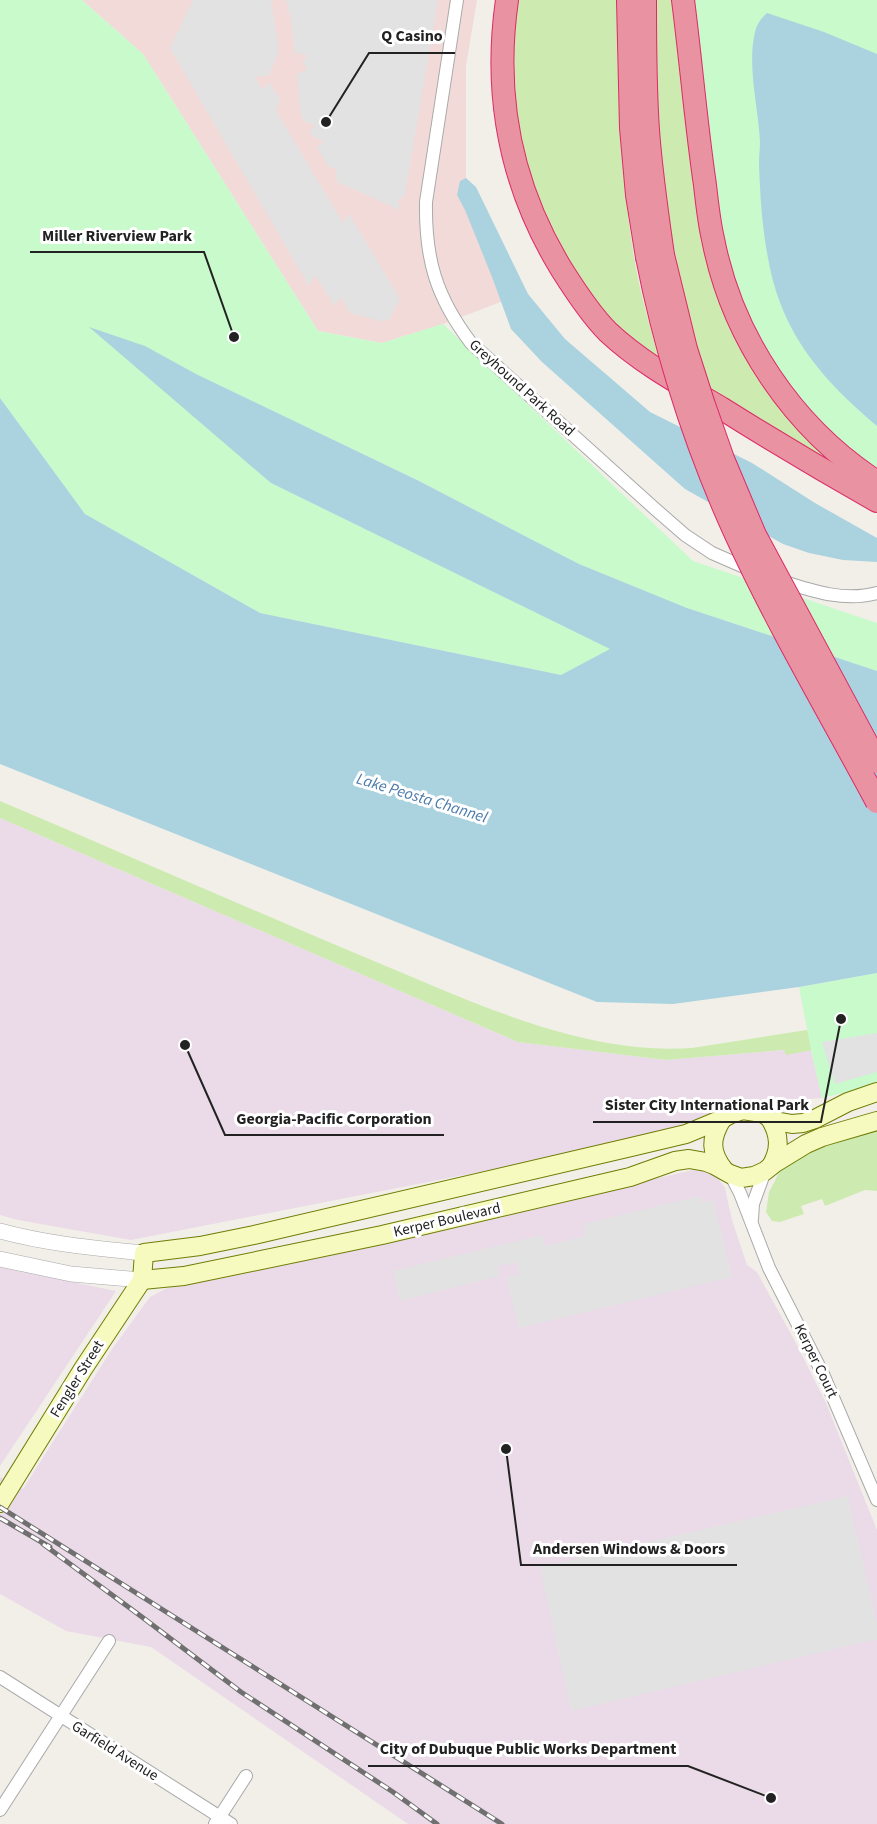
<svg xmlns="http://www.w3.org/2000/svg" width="877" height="1824" font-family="'Source Sans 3',sans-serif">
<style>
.commercial{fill:#f2dad9}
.industrial{fill:#ebdbe8}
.grass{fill:#cdebb0}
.park{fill:#c8facc}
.parking{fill:#e2e2e2}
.water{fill:#aad3df}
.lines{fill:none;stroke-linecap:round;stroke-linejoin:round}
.minor-casing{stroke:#a9a9a9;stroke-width:14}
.tertiary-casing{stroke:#a9a9a9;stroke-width:16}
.secondary-casing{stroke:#707d05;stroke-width:20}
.motorway-casing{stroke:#dc2a67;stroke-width:24}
.minor{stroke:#fff;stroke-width:12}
.tertiary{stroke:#fff;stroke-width:15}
.secondary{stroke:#f7fabf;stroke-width:18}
.motorway{stroke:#e892a2;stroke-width:22}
.rail-casing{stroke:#707070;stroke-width:5}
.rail{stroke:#fff;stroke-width:3;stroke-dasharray:9;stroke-linecap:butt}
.motorway-bridge-casing{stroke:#dc2a67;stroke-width:24;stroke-linecap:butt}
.motorway-bridge{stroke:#e892a2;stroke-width:22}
.labels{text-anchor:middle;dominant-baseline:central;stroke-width:6;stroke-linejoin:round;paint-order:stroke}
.street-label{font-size:15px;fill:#222;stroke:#fff}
.water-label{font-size:16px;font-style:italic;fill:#4a7aab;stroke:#fff}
.leader{fill:none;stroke:#222;stroke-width:2}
.callout-dot{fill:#222;stroke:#fff;stroke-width:2}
.callout-label{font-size:16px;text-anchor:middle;font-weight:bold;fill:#222;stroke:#fff;stroke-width:6;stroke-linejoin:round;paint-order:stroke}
</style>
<rect width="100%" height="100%" fill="#f2efe9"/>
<!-- commercial -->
<polygon class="commercial" points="82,0 477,0 466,66 466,178 514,297 443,324 382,343 318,331 143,54"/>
<!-- industrial -->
<g class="industrial">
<polygon points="0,818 518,1042 666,1060 785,1050 786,1054 811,1050 822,1098 733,1105 700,1124 535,1161 131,1240 18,1220 0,1215"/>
<polygon points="693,1170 707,1171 717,1177 725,1188 732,1220 747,1265 757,1272 797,1345 826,1403 877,1530 877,1824 408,1824 151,1647 66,1631 0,1594 0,1477 23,1489 112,1349 150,1297 167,1288 386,1241"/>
<polygon points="0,1267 116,1291 0,1466"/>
</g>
<!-- grass -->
<g class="grass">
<path d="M 515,0 L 617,0 C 617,86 620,171 634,257 C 640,293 651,329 660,364 L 622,333 L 559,255 L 515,143 L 509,43 Z"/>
<path d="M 656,0 L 674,0 L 865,483 L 712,397 C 691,327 669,256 662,183 C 655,122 655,61 656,0 Z"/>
<path d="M 0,801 C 106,846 211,892 317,937 C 357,954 398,971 438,988 C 518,1021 604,1054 692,1048 L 877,1019 L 824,1048 L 786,1055 L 784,1050 L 666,1060 L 518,1042 L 0,818 Z"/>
<polygon points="877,1131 877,1191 865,1190 825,1206 822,1199 801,1206 804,1214 780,1222 772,1221 766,1212 769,1192 781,1169 832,1140"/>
</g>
<!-- park -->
<g class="park">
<polygon points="0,0 82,0 143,54 318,331 382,343 443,324 693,561 877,623 877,671 687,608 579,564 417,480 196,374 271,483 611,649 561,675 260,613 85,514 0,398"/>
<polygon points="690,0 877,0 877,472 827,432 786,384 756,335 724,258"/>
<polygon points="877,973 877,1085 822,1098 811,1050 799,987"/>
</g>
<!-- parking -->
<g class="parking">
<polygon points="193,0 271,0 279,51 269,75 255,77 263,90 269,82 280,99 276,111 343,223 349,214 400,299 389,320 380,321 350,313 341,297 335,306 315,275 309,286 170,48"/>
<polygon points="286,0 438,0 405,194 403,197 398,200 400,210 337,182 336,169 329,167 317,148 324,142 312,136 309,132 315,126 303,120 300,108 297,74 306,70 306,66 302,62 308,56 300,53 295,54 291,19"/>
<polygon points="877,1033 877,1072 835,1084 822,1042"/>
<polygon points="700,1196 702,1203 713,1200 732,1277 519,1328 506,1277 519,1274 516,1262 498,1266 500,1276 400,1301 393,1271 542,1235 545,1246 585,1236 583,1224"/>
<polygon points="848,1496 877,1623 877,1639 571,1711 540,1567"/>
</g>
<!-- water -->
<g class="water">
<path d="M 767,13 L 824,32 L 877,54 L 877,426 C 844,398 811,366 791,327 C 780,306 772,282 768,258 C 762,227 760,195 759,163 C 759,156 760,148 760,141 C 758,106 747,66 755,32 C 757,24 761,18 767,13 Z"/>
<polygon points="466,178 476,187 528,294 565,339 650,412 752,463 815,503 877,538 877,562 843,560 809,553 783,544 685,489 542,362 511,329 492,277 465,210 457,195 460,181"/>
<polygon points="89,327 145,346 196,374 417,480 579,564 687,608 877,671 877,973 799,987 673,1004 597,1002 0,764 0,398 85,514 260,613 561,675 610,649 271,483"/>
</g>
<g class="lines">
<!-- minor casing -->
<g class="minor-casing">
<g id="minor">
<path d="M 457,0 L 426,202 C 425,259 436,297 471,343 L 654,508 L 685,535 L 712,553 L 751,570"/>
<path d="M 781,581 C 812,591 845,602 877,593"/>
<polyline points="730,1174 740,1193 769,1268 823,1374 877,1500"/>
<polyline points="752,1219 753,1204 765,1171"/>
<polyline points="0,1677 231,1824"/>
<polyline points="0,1810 109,1641"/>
<polyline points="215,1824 246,1776"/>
</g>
</g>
<!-- tertiary casing -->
<g class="tertiary-casing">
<g id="tertiary">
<path d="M 0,1231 C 47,1244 95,1248 144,1253"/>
<polyline points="0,1259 71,1274 142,1280"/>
</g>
</g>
<!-- secondary casing -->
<g class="secondary-casing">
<g id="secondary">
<path d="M 769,1117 C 780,1134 781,1149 771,1166"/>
<path d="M 722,1119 C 710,1139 710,1152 724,1170"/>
<polyline points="142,1280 184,1276 382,1235 630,1177 675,1161 689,1159 706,1162 714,1165 730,1174 741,1178 754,1176 765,1171 775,1163 806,1144 822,1137 877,1121"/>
<polyline points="0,1503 83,1369 142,1280 144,1253 200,1246 254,1235 627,1148 686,1134 722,1119 731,1114 743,1110 762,1113 775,1121 792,1124 803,1123 815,1119 848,1102 877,1092"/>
</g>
</g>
<!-- motorway casing -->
<g class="motorway-casing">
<g id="motorway">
<path d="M 507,0 C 493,97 511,187 562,270 C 574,289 592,316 608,332 C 641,363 682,385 721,408 C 772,440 824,471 877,501"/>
<polyline points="628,0 631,128 637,195 647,257"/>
<path d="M 645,0 C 645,43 645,87 648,130 C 651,172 657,213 663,255"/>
<path d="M 683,0 C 691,62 696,124 705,185 C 707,203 709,222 713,239 C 732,337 793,428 877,482"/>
</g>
</g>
<!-- minor -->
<use href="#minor" class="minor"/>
<!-- tertiary -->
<use href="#tertiary" class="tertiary"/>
<!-- secondary -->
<use href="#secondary" class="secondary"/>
<!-- motorway -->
<use href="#motorway" class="motorway"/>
<!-- rail casing -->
<g class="rail-casing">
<g id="rail">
<polyline points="0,1507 502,1824"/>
<polyline points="0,1518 50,1547"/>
<polyline points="43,1544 142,1617 241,1692 393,1792 437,1824"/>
</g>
</g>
<!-- rail -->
<use href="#rail" class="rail"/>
<!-- motorway-bridge casing -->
<g class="motorway-bridge-casing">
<g id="motorway-bridge">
<polyline points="663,255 686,349 704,405 723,459 755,535 877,762"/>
<path d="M 647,257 C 666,354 696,448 737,537 C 779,628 830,714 877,802"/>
</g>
</g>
<!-- motorway-bridge -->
<use href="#motorway-bridge" class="motorway-bridge"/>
</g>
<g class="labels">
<!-- street labels -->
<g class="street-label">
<text transform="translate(522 388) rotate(42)">Greyhound Park Road</text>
<text transform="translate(447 1220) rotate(-13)">Kerper Boulevard</text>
<text transform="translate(816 1361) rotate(64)">Kerper Court</text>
<text transform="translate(77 1379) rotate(-58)">Fengler Street</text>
<text transform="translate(115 1751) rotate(32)">Garfield Avenue</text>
</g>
<!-- water labels -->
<g class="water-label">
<text transform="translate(422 798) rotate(17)">Lake Peosta Channel</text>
</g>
</g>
<!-- callouts -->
<path class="leader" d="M326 122L369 53H455M234 337L204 252H30M841 1019L821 1122H593M185 1045L225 1135H444M506 1449L521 1565H737M771 1798L688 1766H368"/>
<g class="callout-dot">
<circle cx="326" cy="122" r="6"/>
<circle cx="234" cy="337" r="6"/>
<circle cx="841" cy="1019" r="6"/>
<circle cx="185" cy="1045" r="6"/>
<circle cx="506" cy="1449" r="6"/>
<circle cx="771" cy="1798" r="6"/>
</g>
<g class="callout-label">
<text x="412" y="41">Q Casino</text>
<text x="117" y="241">Miller Riverview Park</text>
<text x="707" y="1110">Sister City International Park</text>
<text x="334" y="1124">Georgia-Pacific Corporation</text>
<text x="629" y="1554">Andersen Windows &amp; Doors</text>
<text x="528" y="1754">City of Dubuque Public Works Department</text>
</g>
</svg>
